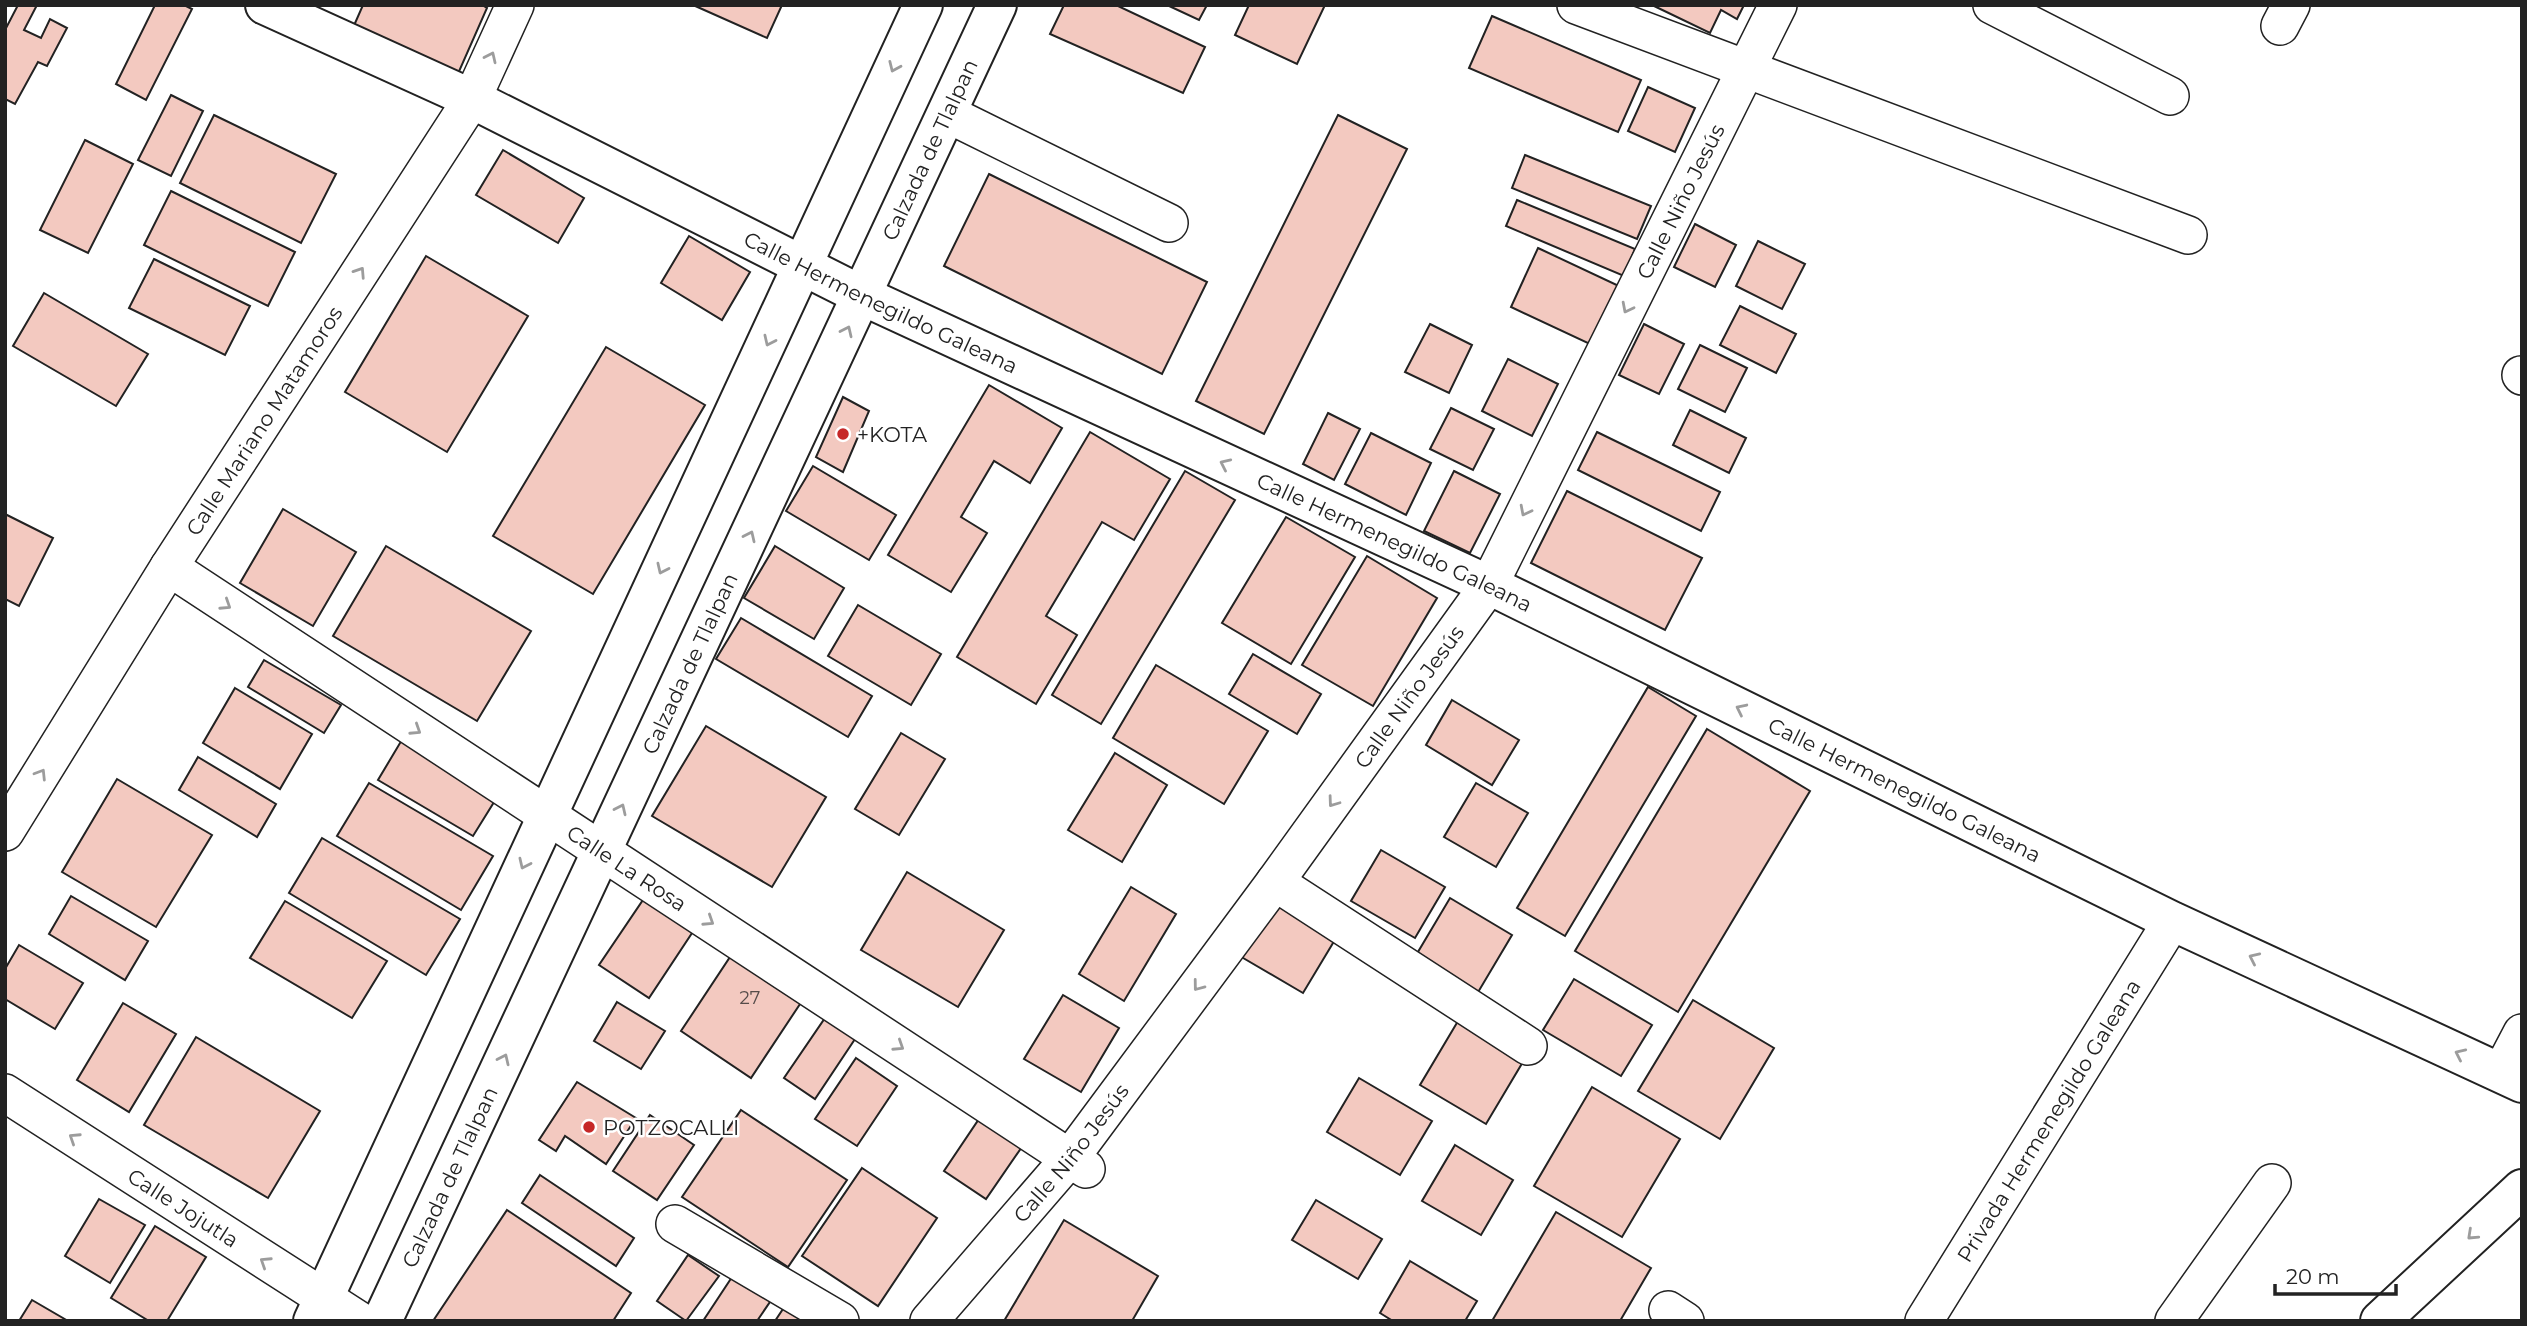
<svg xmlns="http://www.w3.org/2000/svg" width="2527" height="1326" font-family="Montserrat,sans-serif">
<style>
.building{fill:#f3c9c0;stroke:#222;stroke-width:2}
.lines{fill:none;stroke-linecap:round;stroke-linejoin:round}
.minor-casing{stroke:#222;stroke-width:40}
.tertiary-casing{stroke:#222;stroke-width:42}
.secondary-casing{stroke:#222;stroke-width:42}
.minor{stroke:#fff;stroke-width:37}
.tertiary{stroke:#fff;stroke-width:38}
.secondary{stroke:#fff;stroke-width:38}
.oneway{stroke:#9c9c9c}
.poi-dot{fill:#c62828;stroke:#fff;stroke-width:2.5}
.labels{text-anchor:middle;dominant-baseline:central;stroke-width:5;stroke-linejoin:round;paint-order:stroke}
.number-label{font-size:18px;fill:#564c4a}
.street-label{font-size:21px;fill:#222;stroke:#fff}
.poi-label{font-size:21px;fill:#222;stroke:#fff;text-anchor:start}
</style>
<rect width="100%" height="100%" fill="#fff"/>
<!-- building -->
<g class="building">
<polygon points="18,5 37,5 24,30 41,38 50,19 67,28 47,66 38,62 15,104 5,99 5,30"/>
<polygon points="155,5 184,5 192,9 146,100 116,84"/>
<polygon points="363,5 482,5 487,8 457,76 352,30"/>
<polygon points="693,5 782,5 767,38"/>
<polygon points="1064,5 1116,5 1205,47 1183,93 1050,34"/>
<polygon points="1167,5 1207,5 1199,20"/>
<polygon points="1249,5 1325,5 1297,64 1235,35"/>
<polygon points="1652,5 1744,5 1737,19 1721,10 1710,33"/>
<polygon points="1492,16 1641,80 1618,132 1469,68"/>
<polygon points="1648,87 1695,108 1675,152 1628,131"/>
<polygon points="171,95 203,111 171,176 138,160"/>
<polygon points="214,115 336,174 301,243 180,183"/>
<polygon points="1338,115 1407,149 1264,434 1196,401"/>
<polygon points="85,140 133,164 88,253 40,230"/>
<polygon points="503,150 584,198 558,243 476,195"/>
<polygon points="1525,155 1651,206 1637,239 1512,188"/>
<polygon points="989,174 1207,282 1162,374 944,266"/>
<polygon points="171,191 295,252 268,306 144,245"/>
<polygon points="1517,200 1635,249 1624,276 1506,226"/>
<polygon points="1695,224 1736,245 1715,287 1674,267"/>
<polygon points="689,236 750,272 722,320 661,283"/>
<polygon points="1758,241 1805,264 1782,309 1736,286"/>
<polygon points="1538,248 1621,287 1592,345 1511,307"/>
<polygon points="426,256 528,316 447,452 345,392"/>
<polygon points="154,259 250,306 225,355 129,308"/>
<polygon points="44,293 148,354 116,406 13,346"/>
<polygon points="1740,306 1796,334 1776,373 1720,345"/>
<polygon points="1430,324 1472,345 1449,393 1405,372"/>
<polygon points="1644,324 1684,344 1659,394 1619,375"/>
<polygon points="1700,345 1747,368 1725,412 1678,389"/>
<polygon points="606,347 705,405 593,594 493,536"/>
<polygon points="1508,359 1558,384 1532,436 1482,411"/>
<polygon points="989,385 1062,428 1030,483 994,461 961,517 987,533 951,592 888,555"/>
<polygon points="843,397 869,411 843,472 816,457"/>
<polygon points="1451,408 1494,429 1473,470 1430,449"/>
<polygon points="1690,410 1746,438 1729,473 1673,445"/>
<polygon points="1328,413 1360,429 1334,480 1303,464"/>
<polygon points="1090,432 1170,479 1134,540 1102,522 1046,616 1077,635 1036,704 957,657"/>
<polygon points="1597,432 1720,492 1701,531 1578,470"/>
<polygon points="1371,433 1431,463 1406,515 1345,484"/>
<polygon points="813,466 896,515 869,560 786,511"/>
<polygon points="1185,471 1235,500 1101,724 1052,695"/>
<polygon points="1454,471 1500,494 1470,553 1424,531"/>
<polygon points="1567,491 1702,558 1665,630 1531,563"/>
<polygon points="283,509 356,552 313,626 240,583"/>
<polygon points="5,514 53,538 19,606 5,599"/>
<polygon points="1286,517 1355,557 1291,664 1222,623"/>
<polygon points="386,546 531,631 477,721 333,636"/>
<polygon points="775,546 844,588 814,639 744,598"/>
<polygon points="1367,556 1437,598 1373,706 1302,665"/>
<polygon points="858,605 941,654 911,705 828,656"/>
<polygon points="741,618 872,696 848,737 716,659"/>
<polygon points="1253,654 1321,694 1297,734 1229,694"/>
<polygon points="264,660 341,705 324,733 248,687"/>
<polygon points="1156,665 1268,731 1224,804 1113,738"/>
<polygon points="1648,687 1696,716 1565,936 1517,908"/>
<polygon points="235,688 312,734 280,789 203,743"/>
<polygon points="1452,700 1519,740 1492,785 1426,745"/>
<polygon points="706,726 826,797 772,887 652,816"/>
<polygon points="1707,729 1810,791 1678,1012 1575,951"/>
<polygon points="901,733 945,759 899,835 855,809"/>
<polygon points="403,738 499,794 473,836 378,780"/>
<polygon points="1115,753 1167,785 1122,862 1068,830"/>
<polygon points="198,757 276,804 257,837 179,790"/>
<polygon points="117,779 212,835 156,927 62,872"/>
<polygon points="369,783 493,856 461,910 337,836"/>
<polygon points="1476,783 1528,813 1496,867 1444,837"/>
<polygon points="322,838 460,919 426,975 289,893"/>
<polygon points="1381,850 1445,887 1415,938 1351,901"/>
<polygon points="907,872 1004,930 958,1007 861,950"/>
<polygon points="1131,887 1176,914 1124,1001 1079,974"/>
<polygon points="1278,890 1342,928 1303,993 1238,955"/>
<polygon points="71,896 148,941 125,980 49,934"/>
<polygon points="645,897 694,930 649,998 599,965"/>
<polygon points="1450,898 1512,935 1477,994 1415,957"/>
<polygon points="285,901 387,961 352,1018 250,958"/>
<polygon points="19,945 83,983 55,1029 5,999 5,969"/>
<polygon points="734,951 804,998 751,1078 681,1031"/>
<polygon points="1574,979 1652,1025 1621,1076 1543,1030"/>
<polygon points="1063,995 1119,1028 1081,1092 1024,1059"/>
<polygon points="1693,1000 1774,1048 1720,1139 1638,1091"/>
<polygon points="617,1002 665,1031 641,1069 594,1041"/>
<polygon points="123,1003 176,1034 129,1112 77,1080"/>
<polygon points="1461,1016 1527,1055 1486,1124 1420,1085"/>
<polygon points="825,1018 855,1039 815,1099 784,1078"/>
<polygon points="196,1037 320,1111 268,1198 144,1125"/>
<polygon points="856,1058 897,1086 857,1146 815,1119"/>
<polygon points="1359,1078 1432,1121 1400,1175 1327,1132"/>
<polygon points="577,1082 636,1118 606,1164 565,1136 556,1151 539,1140"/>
<polygon points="1592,1087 1680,1139 1622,1237 1534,1186"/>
<polygon points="741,1110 847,1180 788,1267 682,1197"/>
<polygon points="983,1113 1026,1141 986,1199 944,1171"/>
<polygon points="650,1115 694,1145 657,1200 613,1171"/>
<polygon points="1455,1145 1513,1180 1481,1235 1422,1201"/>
<polygon points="862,1168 937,1218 878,1306 802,1256"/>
<polygon points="540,1175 634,1238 616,1266 522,1203"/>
<polygon points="99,1199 145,1225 110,1283 65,1256"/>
<polygon points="1316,1200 1382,1239 1358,1279 1292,1240"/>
<polygon points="507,1210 631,1293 613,1321 433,1321"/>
<polygon points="1556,1212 1651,1268 1620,1321 1492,1321"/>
<polygon points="1064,1220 1158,1276 1132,1321 1004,1321"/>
<polygon points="155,1226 206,1257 167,1321 149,1321 111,1298"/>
<polygon points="688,1255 719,1276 686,1321 657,1301"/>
<polygon points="1410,1261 1477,1301 1465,1321 1393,1321 1380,1313"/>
<polygon points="736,1271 774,1296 757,1321 703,1321"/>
<polygon points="32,1300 68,1321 19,1321"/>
<polygon points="787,1303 813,1321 775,1321"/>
</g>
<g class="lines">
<!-- minor casing -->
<g class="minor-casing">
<g id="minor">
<polyline points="1576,5 2188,235"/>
<polyline points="1992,5 2170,96"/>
<polyline points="2280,26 2291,5"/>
<polyline points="948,114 1169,223"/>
<polyline points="2521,375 2522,376"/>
<path id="s1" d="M 169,567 L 1086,1169"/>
<path id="s2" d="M 5,832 L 169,567 L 472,99 L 515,5"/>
<polyline points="1275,882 1528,1046"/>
<polyline points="2501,1073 2522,1033"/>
<path id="s3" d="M 5,1093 L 360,1321"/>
<polyline points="675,1224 840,1321"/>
<polyline points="1668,1310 1685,1321"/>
<path id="s4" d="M 929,1321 L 1070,1158 L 1275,882 L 1489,585 L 1778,5"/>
<path id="s5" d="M 1924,1321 L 2172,921"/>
<polyline points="2174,1321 2272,1183"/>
</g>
</g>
<!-- tertiary casing -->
<g class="tertiary-casing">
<g id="tertiary">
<path id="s6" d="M 265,5 L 472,99 L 863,296 L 1489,585 L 2172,921 L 2522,1083"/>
</g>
</g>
<!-- secondary casing -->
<g class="secondary-casing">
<g id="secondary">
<polyline points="313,1321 923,5"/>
<path id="s7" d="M 382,1321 L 997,5"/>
<polyline points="2380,1321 2522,1189"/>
</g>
</g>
<!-- minor -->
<use href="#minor" class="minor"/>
<!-- tertiary -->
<use href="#tertiary" class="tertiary"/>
<!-- secondary -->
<use href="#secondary" class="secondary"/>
</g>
<!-- one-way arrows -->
<defs><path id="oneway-chevron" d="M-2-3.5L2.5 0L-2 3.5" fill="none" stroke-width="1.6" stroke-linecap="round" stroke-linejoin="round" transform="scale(1.75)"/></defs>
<g class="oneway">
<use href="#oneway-chevron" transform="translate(491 57) rotate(-65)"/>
<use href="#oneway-chevron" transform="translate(894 67) rotate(114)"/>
<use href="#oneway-chevron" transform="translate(360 272) rotate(-57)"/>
<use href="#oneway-chevron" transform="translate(1627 308) rotate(117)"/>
<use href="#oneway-chevron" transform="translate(847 331) rotate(-65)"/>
<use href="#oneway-chevron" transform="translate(769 341) rotate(115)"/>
<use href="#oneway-chevron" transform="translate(1225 464) rotate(-155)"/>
<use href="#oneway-chevron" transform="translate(1525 511) rotate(117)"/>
<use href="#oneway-chevron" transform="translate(750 536) rotate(-65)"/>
<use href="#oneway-chevron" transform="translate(662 569) rotate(115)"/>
<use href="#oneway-chevron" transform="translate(226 605) rotate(33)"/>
<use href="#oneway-chevron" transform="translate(1741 709) rotate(-154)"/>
<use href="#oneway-chevron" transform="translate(416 730) rotate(33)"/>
<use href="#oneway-chevron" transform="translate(41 774) rotate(-58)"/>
<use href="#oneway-chevron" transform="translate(1333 802) rotate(126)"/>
<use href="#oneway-chevron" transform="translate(621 809) rotate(-65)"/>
<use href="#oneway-chevron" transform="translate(524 864) rotate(115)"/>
<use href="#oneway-chevron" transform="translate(709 921) rotate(33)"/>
<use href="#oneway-chevron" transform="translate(2254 958) rotate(-155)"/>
<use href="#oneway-chevron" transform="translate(1198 986) rotate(127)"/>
<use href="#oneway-chevron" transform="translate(899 1046) rotate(33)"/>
<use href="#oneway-chevron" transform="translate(2460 1054) rotate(-155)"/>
<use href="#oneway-chevron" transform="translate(504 1059) rotate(-65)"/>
<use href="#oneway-chevron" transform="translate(74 1138) rotate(-147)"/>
<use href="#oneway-chevron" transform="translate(2472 1235) rotate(137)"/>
<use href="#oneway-chevron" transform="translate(265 1262) rotate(-147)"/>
</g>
<!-- markers -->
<g class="poi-dot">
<circle cx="843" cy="434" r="7"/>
<circle cx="589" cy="1127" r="7"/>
</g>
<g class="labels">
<!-- number labels -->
<g class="number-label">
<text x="750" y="998">27</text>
</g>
<!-- street labels -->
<g class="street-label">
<text stroke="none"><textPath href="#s7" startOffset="1293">Calzada de Tlalpan</textPath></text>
<text stroke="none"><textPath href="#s4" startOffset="1354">Calle Niño Jesús</textPath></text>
<text stroke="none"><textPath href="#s6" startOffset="684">Calle Hermenegildo Galeana</textPath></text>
<text stroke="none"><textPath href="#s2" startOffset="486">Calle Mariano Matamoros</textPath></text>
<text stroke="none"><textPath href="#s6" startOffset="1251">Calle Hermenegildo Galeana</textPath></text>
<text stroke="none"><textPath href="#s7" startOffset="726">Calzada de Tlalpan</textPath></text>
<text stroke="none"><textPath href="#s4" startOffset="788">Calle Niño Jesús</textPath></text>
<text stroke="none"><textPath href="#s6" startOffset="1818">Calle Hermenegildo Galeana</textPath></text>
<text stroke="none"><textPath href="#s1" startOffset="548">Calle La Rosa</textPath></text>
<text stroke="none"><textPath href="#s5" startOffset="236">Privada Hermenegildo Galeana</textPath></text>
<text stroke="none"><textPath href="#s4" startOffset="220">Calle Niño Jesús</textPath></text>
<text stroke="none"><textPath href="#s7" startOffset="159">Calzada de Tlalpan</textPath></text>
<text stroke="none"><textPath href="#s3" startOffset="212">Calle Jojutla</textPath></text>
</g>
<!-- poi labels -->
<g class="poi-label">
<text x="857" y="434">+KOTA</text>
<text x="603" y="1127">POTZOCALLI</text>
</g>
</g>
<!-- border -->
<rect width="2527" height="1326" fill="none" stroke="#222222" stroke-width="14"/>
<!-- scale -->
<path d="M2275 1284v10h121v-10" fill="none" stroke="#222222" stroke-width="3.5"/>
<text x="2286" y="1284" font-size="21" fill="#222222" stroke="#ffffff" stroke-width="5" paint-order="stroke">20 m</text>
</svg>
